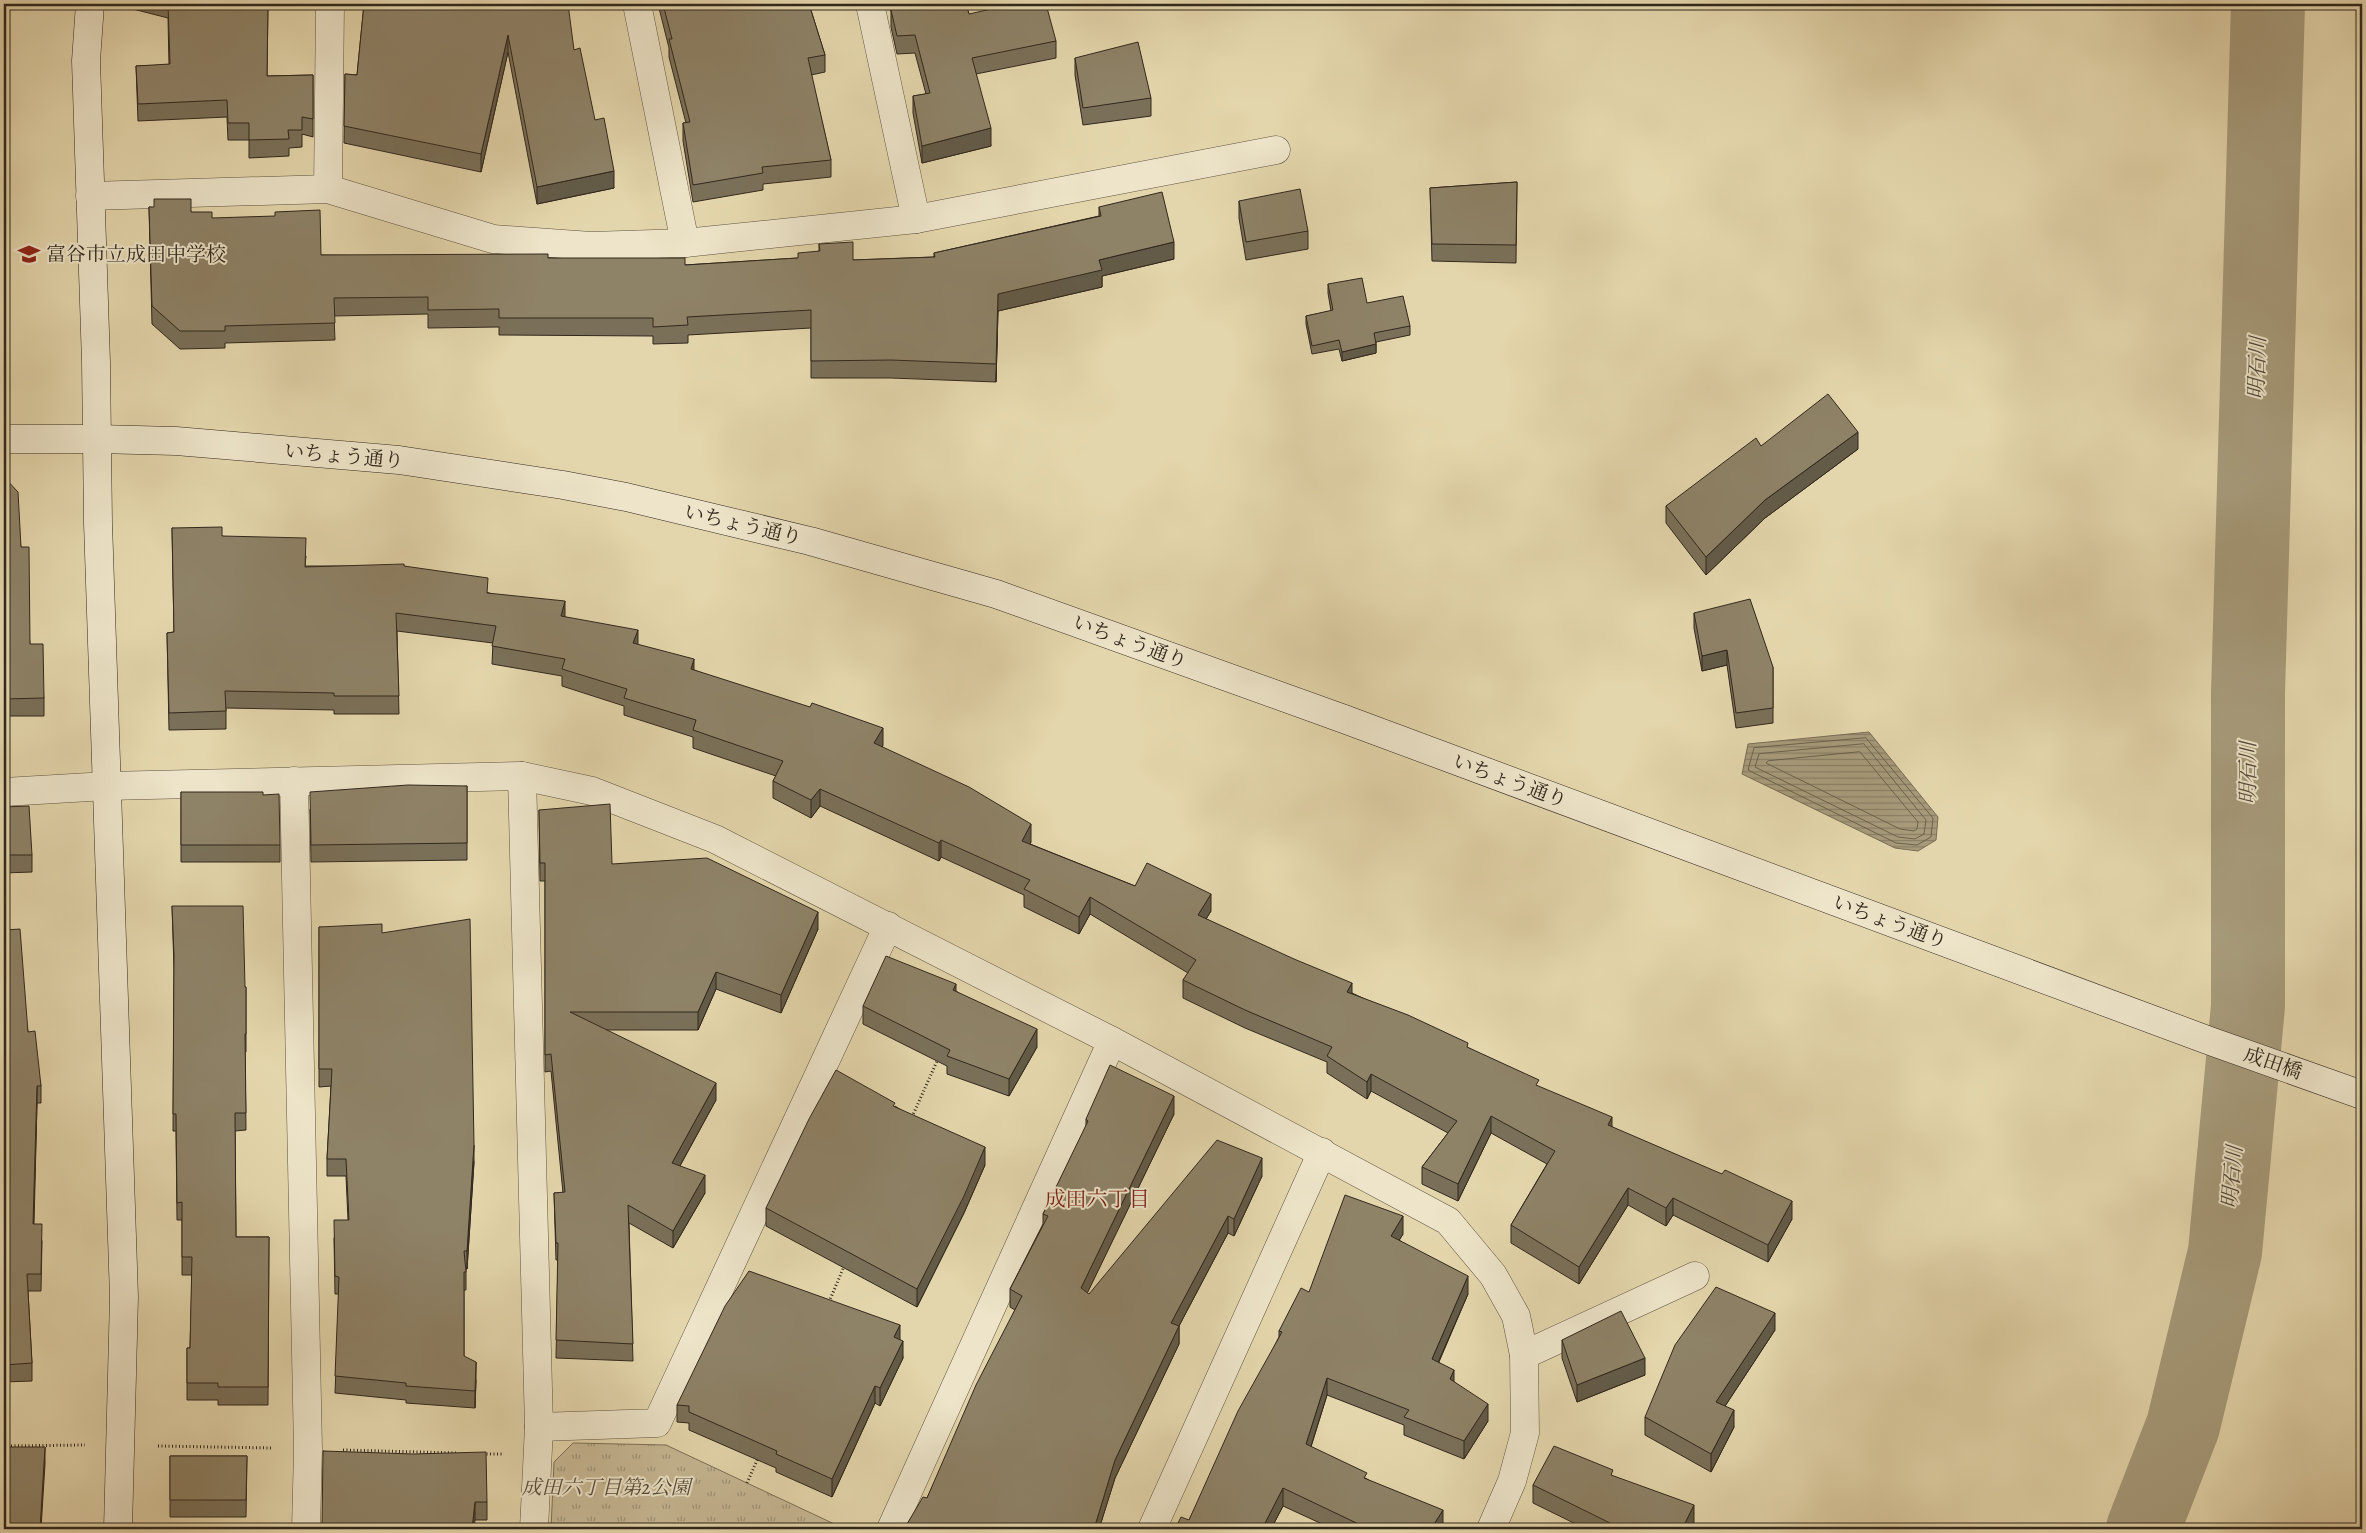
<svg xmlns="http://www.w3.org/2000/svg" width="2366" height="1533" font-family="Alegreya,'Noto Serif JP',serif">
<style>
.park{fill:url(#park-tufts);stroke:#7c7058}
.pitch{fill:#c6b894;stroke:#7c7058}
.water{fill:url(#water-rules);stroke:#786d55}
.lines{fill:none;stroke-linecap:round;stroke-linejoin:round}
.shore{stroke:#6c624c;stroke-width:1}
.river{stroke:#a79b7b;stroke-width:74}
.street-casing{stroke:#5e5441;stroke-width:29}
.secondary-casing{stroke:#31281d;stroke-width:29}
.path{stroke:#31281d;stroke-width:3;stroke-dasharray:1 2.5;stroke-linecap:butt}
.street{stroke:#ede4c9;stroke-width:28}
.secondary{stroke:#ede4c9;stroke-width:28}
.wall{fill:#7a7059;stroke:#31281d}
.shaded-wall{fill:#635b48;stroke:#31281d}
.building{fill:#8e8267;stroke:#31281d}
.labels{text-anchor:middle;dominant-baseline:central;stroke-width:4;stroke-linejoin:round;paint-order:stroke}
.poi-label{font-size:20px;fill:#31281d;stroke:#ede4c9;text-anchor:start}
.street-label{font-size:20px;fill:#31281d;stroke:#ede4c9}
.park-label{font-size:20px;font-style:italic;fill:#564c3b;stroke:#ede4c9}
.water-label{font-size:21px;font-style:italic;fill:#544a39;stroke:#ede4c9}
.neighbourhood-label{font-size:21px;fill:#7a1f14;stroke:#ede4c9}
</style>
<defs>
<pattern id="park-tufts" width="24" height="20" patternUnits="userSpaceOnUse" patternTransform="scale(1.25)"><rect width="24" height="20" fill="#c6b894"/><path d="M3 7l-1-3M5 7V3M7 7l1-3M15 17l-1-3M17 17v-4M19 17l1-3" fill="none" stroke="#a19678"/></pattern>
<pattern id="water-rules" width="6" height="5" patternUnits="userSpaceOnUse" patternTransform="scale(1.25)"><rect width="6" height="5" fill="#a79b7b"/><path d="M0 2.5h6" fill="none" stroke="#897e64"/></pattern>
</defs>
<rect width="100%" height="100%" fill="#e4d6ac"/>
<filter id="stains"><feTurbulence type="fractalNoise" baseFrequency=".004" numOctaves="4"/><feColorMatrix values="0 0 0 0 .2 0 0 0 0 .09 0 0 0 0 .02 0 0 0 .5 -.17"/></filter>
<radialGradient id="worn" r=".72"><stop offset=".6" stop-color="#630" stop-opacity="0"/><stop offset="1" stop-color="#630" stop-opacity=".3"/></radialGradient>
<!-- park -->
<polygon class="park" points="573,1443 666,1445 845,1529 551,1529 554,1462"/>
<!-- pitch -->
<polygon class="pitch" points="4,171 8,317 4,323"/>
<!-- water -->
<polygon class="water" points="1869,732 1938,817 1936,840 1918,851 1895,848 1742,774 1748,744"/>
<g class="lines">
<!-- shore -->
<g class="shore">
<polygon points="1866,738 1933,818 1931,837 1917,845 1896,843 1748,770 1754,748"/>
<polygon points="1864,744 1926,820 1924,834 1915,839 1898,837 1755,767 1759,754"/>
<polygon points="1860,752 1918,822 1917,829 1914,831 1900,829 1766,763 1768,761"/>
</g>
<!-- river -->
<polyline class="river" points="2143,1529 2183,1426 2225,1252 2248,1006 2248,693 2268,4"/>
<!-- street casing -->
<g class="street-casing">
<g id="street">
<polyline points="637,4 685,243"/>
<polyline points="870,4 916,219"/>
<polyline points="328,189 330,4"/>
<polyline points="90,196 328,189 493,239 591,246 685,243 916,219 1276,150"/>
<polyline points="522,776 539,1427 534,1529"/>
<polyline points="294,781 308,1449 306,1529"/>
<polyline points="4,792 107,786 522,776 592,791 715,839 1112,1041 1448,1221 1493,1275 1516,1316 1524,1355 1525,1433 1512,1481 1491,1529"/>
<polyline points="1524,1355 1695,1276"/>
<polyline points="539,1427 657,1423 888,926"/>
<polyline points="891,1529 1112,1041"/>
<polyline points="1152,1529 1322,1152"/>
</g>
</g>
<!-- secondary casing -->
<g class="secondary-casing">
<g id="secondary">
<polyline points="90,4 86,61 96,362 98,523 124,1297 118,1529"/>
<polyline points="4,439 97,439 176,441 399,460 563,485 626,497 810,541 996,594 1344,719 2210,1041 2362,1095"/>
</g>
</g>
<!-- path -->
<g class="path">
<polyline points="912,1117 938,1059"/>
<polyline points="829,1302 845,1264"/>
<polyline points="4,1446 85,1445"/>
<polyline points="158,1446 272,1448"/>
<polyline points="343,1450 457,1453"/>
<polyline points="483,1454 502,1454"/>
<polyline points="747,1483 758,1458"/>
</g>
<!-- street -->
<use href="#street" class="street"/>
<!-- secondary -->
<use href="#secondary" class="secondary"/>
</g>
<!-- wall -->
<g class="wall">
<polygon points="125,4 268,4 267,76 313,75 313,137 302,134 302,147 289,148 289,156 249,158 249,140 228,140 227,117 138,121 136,66 169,65 168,18 125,7"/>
<polygon points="364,4 574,50 614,188 537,204 508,52 481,172 344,143 345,74 357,75"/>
<polygon points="658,4 809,4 825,55 825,72 811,75 831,160 831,177 763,184 763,190 693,202 683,141 683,123 686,123 669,57 669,48"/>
<polygon points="889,4 966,4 969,14 1056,41 1056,58 976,74 991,146 922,163 913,113 913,96 926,94 915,53 897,54 891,27 891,12"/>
<polygon points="1075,58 1151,98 1151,116 1083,125 1075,75"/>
<polygon points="1517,182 1516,263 1432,261 1430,188"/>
<polygon points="1239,201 1308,231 1308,249 1246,260 1239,218"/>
<polygon points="149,207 191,212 321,255 548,258 685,265 798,258 819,251 819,244 853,260 934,257 934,253 1099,216 1099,207 1174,259 1102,276 1102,287 998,311 996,382 891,378 811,378 811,328 688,335 688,343 653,344 653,336 499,335 499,327 428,328 428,314 334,316 335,340 225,343 225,348 180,349 152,324"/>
<polygon points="1328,284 1410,326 1410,335 1376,342 1376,353 1342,361 1339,349 1312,354 1306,324 1306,316 1331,311 1328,293"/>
<polygon points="1761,446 1858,449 1765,518 1706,575 1666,523 1666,506"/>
<polygon points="4,477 21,547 30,644 44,698 44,716 4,716"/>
<polygon points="172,528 222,536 306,556 305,566 404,566 565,617 638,645 694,670 883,745 882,747 1031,842 1030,844 1135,886 1211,911 1206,919 1352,993 1468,1048 1612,1127 1792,1219 1768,1262 1673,1215 1666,1226 1628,1205 1579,1284 1511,1243 1511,1225 1547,1164 1491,1133 1458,1201 1422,1184 1422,1167 1448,1133 1371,1091 1367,1099 1327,1073 1327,1062 1245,1028 1183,998 1183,980 1188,973 1090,914 1079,934 1024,907 1024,895 941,857 939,861 820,806 811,818 773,798 773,781 776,776 693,748 693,737 624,715 624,706 562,686 562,676 492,664 493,643 397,631 399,714 334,714 334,710 226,708 226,729 169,730 167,633 174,632"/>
<polygon points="1694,613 1773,667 1773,723 1736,728 1727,665 1702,671 1694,628"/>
<polygon points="467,786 467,860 311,862 310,809"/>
<polygon points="181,792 280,845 280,862 181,862"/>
<polygon points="4,807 32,855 32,872 4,873"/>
<polygon points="539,810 612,864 818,929 781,1013 716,989 698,1030 606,1030 716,1100 680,1166 705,1193 673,1248 629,1223 633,1361 556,1358 558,1260 556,1260 554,1193 563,1193 551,1071 545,1072 545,881 540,881"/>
<polygon points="172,906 245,987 246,987 246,1052 245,1052 246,1130 235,1131 236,1237 269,1237 268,1405 218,1405 218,1400 187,1400 187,1348 190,1348 192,1275 182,1275 182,1220 177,1220 176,1131 173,1131 174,970"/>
<polygon points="319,927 382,933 474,1162 467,1269 466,1269 466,1290 464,1290 464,1356 476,1380 475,1408 406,1403 406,1400 335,1393 339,1294 335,1294 334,1238 348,1220 346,1176 327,1176 327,1159 331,1086 319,1087"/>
<polygon points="4,930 41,1086 41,1103 37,1103 34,1224 42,1241 41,1291 28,1291 32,1363 32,1381 4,1382"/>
<polygon points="956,991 1037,1047 1009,1096 947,1074 947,1066 863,1024 863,1006"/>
<polygon points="895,1106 985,1165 964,1213 917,1307 766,1226 766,1208"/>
<polygon points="1174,1114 1087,1293 1089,1294 1262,1176 1234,1236 1228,1233 1179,1326 1179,1344 1115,1478 1099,1529 904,1529 927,1498 1015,1310 1010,1307 1010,1289 1043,1224 1043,1214 1086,1127 1086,1119"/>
<polygon points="1403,1234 1399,1240 1468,1294 1439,1362 1454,1382 1488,1421 1464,1459 1404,1435 1404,1425 1327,1395 1311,1447 1367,1479 1443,1527 1441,1529 1333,1529 1283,1506 1271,1529 1175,1529 1189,1520 1279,1337 1279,1331 1309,1292"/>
<polygon points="1775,1330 1725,1406 1734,1427 1711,1472 1645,1435 1645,1417"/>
<polygon points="900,1340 903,1358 880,1406 875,1403 832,1497 776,1472 776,1468 689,1430 689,1423 677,1422 677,1405"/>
<polygon points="1562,1340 1645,1375 1577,1402 1562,1358"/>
<polygon points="323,1451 487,1502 487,1520 475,1520"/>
<polygon points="170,1456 247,1456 246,1517 170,1517"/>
<polygon points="1613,1476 1694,1523 1690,1529 1586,1529 1533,1503 1533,1485"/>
</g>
<!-- shaded-wall -->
<g class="shaded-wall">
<polygon points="508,35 508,52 481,172 481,154"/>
<polygon points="991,128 991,146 922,163 922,146"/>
<polygon points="614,171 614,188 537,204 537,187"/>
<polygon points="1174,242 1174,259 1102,276 1102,287 998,311 996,382 998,294 1099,260"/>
<polygon points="1376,344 1376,353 1342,361 1342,352"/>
<polygon points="1858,432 1858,449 1765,518 1706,575 1706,557 1765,500"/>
<polygon points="565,601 565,619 561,616"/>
<polygon points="638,630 638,647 633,643"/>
<polygon points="1727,650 1727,665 1702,671 1702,656"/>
<polygon points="694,659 694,676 691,669"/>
<polygon points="883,728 883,745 874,761 874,743"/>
<polygon points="820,789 820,806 811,818 811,800"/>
<polygon points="1031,824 1031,842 1022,858 1022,841"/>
<polygon points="941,840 941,857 939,861 939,843"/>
<polygon points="1211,894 1211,911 1198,932 1198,915"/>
<polygon points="1090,897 1090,914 1079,934 1079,917"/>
<polygon points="818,912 818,929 781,1013 781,995"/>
<polygon points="716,972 716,989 698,1030 698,1012"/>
<polygon points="1352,983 1352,1000 1347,992"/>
<polygon points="956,984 956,1001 953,990"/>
<polygon points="1037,1029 1037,1047 1009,1096 1009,1079"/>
<polygon points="1371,1074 1371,1091 1367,1099 1367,1082"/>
<polygon points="716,1083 716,1100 672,1180 672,1163"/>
<polygon points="37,1086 37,1103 33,1241 33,1224"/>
<polygon points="1174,1096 1174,1114 1081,1306 1081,1288"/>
<polygon points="1491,1116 1491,1133 1458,1201 1458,1184"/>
<polygon points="1612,1117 1612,1135 1608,1125"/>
<polygon points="474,1145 474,1162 467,1269 467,1251"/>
<polygon points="985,1147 985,1165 964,1213 917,1307 917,1289"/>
<polygon points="1262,1158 1262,1176 1234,1236 1234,1219"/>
<polygon points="705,1175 705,1193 673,1248 673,1231"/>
<polygon points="1628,1188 1628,1205 1579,1284 1579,1267"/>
<polygon points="1673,1198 1673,1215 1666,1226 1666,1208"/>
<polygon points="1792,1201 1792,1219 1768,1262 1768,1245"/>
<polygon points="1228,1216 1228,1233 1171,1341 1171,1323"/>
<polygon points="1403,1216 1403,1234 1391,1254 1391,1236"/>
<polygon points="1468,1276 1468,1294 1432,1376 1432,1359"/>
<polygon points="1775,1313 1775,1330 1716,1420 1716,1402"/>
<polygon points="900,1325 900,1343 894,1337"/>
<polygon points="1179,1326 1179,1344 1115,1478 1099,1529 1094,1529 1115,1460"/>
<polygon points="903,1341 903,1358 880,1406 880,1388"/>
<polygon points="1645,1358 1645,1375 1577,1402 1577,1385"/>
<polygon points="476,1362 476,1380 475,1408 475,1391"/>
<polygon points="1454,1370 1454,1388 1450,1379"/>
<polygon points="1327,1378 1327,1395 1306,1462 1306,1444"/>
<polygon points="875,1386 875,1403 832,1497 832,1479"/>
<polygon points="1488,1404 1488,1421 1464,1459 1464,1441"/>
<polygon points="1734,1410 1734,1427 1711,1472 1711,1454"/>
<polygon points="45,1447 45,1464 41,1529 40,1529"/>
<polygon points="1283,1488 1283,1506 1271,1529 1262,1529"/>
<polygon points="475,1502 475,1520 474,1529 472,1529"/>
<polygon points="1694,1505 1694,1523 1690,1529 1682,1529"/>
<polygon points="1443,1510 1443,1527 1441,1529 1431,1529"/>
</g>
<!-- building -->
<g class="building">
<polygon points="168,4 268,4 267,76 313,75 313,119 302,117 302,130 288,130 289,139 249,140 249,123 228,123 227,100 138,104 136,66 170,64"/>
<polygon points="364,4 568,4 574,50 580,48 595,120 604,118 614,171 537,187 508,35 481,154 344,126 345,74 357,75"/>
<polygon points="663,4 809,4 825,55 808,58 831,160 762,167 763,173 693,185 683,123 690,122 669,39 672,39"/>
<polygon points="893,4 966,4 969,14 1013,4 1046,4 1056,41 972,58 991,128 922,146 913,96 930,93 915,35 897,36 891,10 895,8"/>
<polygon points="1138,42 1151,98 1083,108 1075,58"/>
<polygon points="1517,182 1516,245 1432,244 1430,188"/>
<polygon points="1300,189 1308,231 1246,242 1239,201"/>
<polygon points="1162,192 1174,242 1099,260 1102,270 998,294 996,364 891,360 811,361 811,310 687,317 688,325 653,327 653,318 499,318 499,309 428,310 428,297 334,298 335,323 225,326 225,331 180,331 152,306 149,207 154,207 154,199 191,199 191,212 212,212 212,218 275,216 275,212 320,210 321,255 548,254 548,258 685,258 685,265 798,258 798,253 820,251 819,244 853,242 853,260 935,257 934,253 1101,216 1099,207"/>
<polygon points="1362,278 1367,303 1403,296 1410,326 1374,333 1376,344 1342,352 1339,340 1312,346 1306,316 1333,310 1328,284"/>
<polygon points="1828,394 1858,432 1765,500 1706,557 1666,506 1756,438 1761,446"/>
<polygon points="4,477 18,492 21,547 29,547 30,644 43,644 44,698 4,699"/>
<polygon points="222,527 222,536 306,538 305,567 404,564 404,566 488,578 487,593 565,601 561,616 638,630 633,643 694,659 691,669 810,707 812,703 883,728 874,743 969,787 1031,824 1022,841 1135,886 1147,863 1211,894 1198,915 1294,959 1352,983 1347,992 1408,1015 1468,1043 1467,1047 1539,1080 1536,1085 1612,1117 1608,1125 1722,1174 1725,1170 1792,1201 1768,1245 1673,1198 1666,1208 1628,1188 1579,1267 1511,1225 1555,1151 1491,1116 1458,1184 1422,1167 1457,1121 1371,1074 1367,1082 1327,1056 1332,1047 1245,1010 1183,980 1196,960 1090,897 1079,917 1024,889 1030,880 941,840 939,843 820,789 811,800 773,781 783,761 693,730 696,720 624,698 627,689 562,669 565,659 492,646 496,626 396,613 399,696 334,696 334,693 225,691 226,711 169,713 167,633 174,632 172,528"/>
<polygon points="1750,599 1773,667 1773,708 1736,713 1727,650 1702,656 1694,613"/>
<polygon points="408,785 467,786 467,843 311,845 310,792"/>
<polygon points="181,792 263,792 263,795 279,794 280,845 181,845"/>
<polygon points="610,804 612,864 707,858 818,912 781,995 716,972 698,1012 570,1012 716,1083 672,1163 705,1175 673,1231 628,1205 633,1344 556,1340 558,1243 556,1243 554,1193 565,1192 551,1054 545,1055 545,863 540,863 539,810"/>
<polygon points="29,806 32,855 4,855 4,807"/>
<polygon points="172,906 243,906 245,987 246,987 246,1034 245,1034 246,1113 235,1113 236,1237 269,1237 268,1387 218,1387 218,1383 187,1383 187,1348 190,1348 192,1257 182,1257 182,1202 177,1203 176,1114 173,1114 174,955"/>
<polygon points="470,919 474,1145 467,1251 464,1251 466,1272 464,1272 464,1356 476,1362 475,1391 406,1386 406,1383 335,1376 339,1277 335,1276 334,1220 349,1220 346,1159 327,1159 332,1069 319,1069 319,927 382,924 382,933"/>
<polygon points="20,929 28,1032 35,1031 41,1086 37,1086 33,1224 42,1224 41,1274 27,1274 32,1363 4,1365 4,930"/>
<polygon points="886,956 956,984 953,990 1037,1029 1009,1079 947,1056 950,1050 863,1006"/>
<polygon points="1110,1065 1174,1096 1081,1288 1089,1294 1217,1140 1262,1158 1234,1219 1228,1216 1171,1323 1179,1326 1115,1460 1094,1529 1089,1529 1086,1528 1086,1529 904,1529 923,1497 927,1498 976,1385 1022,1296 1010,1289 1048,1216 1043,1214 1088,1121 1086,1119"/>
<polygon points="836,1070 895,1103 893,1106 985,1147 964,1196 917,1289 766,1208 809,1119"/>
<polygon points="1345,1195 1403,1216 1391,1236 1468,1276 1432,1359 1454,1370 1450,1379 1488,1404 1464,1441 1404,1417 1409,1410 1327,1378 1306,1444 1367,1473 1364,1478 1443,1510 1431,1529 1369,1529 1283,1488 1262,1529 1175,1529 1181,1517 1189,1520 1238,1411 1282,1332 1279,1331 1301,1288 1309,1292"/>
<polygon points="749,1271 900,1325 894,1337 903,1341 880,1388 875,1386 832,1479 776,1454 777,1451 689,1412 689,1406 677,1405 725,1306"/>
<polygon points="1716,1287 1775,1313 1716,1402 1734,1410 1711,1454 1645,1417 1675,1345"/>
<polygon points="1621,1311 1645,1358 1577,1385 1562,1340"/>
<polygon points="1554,1446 1613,1470 1611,1475 1694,1505 1682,1529 1607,1529 1610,1523 1533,1485"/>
<polygon points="4,1447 45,1447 40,1529 4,1529"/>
<polygon points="323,1451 413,1454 486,1452 487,1502 475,1502 472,1529 322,1529"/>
<polygon points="170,1456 247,1456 246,1500 170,1500"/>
</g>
<!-- icons -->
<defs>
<g id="school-bare" transform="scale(1.725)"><path d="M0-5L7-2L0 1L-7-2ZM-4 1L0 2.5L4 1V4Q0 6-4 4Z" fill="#8f2418" stroke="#ede4c9" stroke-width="2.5" paint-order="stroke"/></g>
</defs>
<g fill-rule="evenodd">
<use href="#school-bare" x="29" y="254"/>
</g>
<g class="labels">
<!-- poi labels -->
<g class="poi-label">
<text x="46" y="254">富谷市立成田中学校</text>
</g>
<!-- street labels -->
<g class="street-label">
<text transform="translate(344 456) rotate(5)">いちょう通り</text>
<text transform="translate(743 525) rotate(13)">いちょう通り</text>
<text transform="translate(1130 642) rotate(20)">いちょう通り</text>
<text transform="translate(1510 781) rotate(20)">いちょう通り</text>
<text transform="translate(1890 922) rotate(20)">いちょう通り</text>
<text transform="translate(2273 1063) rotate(19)">成田橋</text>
</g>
<!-- park labels -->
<g class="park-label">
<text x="606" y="1487">成田六丁目第2公園</text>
</g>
<!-- water labels -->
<g class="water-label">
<text transform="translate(2257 368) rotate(-88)">明石川</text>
<text transform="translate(2248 773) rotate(-90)">明石川</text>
<text transform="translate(2232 1177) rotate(-85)">明石川</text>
</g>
<!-- neighbourhood labels -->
<g class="neighbourhood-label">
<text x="1097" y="1199">成田六丁目</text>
</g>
</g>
<!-- margin -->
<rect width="2366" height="1533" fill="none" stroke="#e4d6ac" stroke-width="20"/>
<rect x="5" y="5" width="2356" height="1523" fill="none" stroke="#31281d" stroke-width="2.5"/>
<rect x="10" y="10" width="2346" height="1513" fill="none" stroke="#31281d"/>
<rect width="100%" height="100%" filter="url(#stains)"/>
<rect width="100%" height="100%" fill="url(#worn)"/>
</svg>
